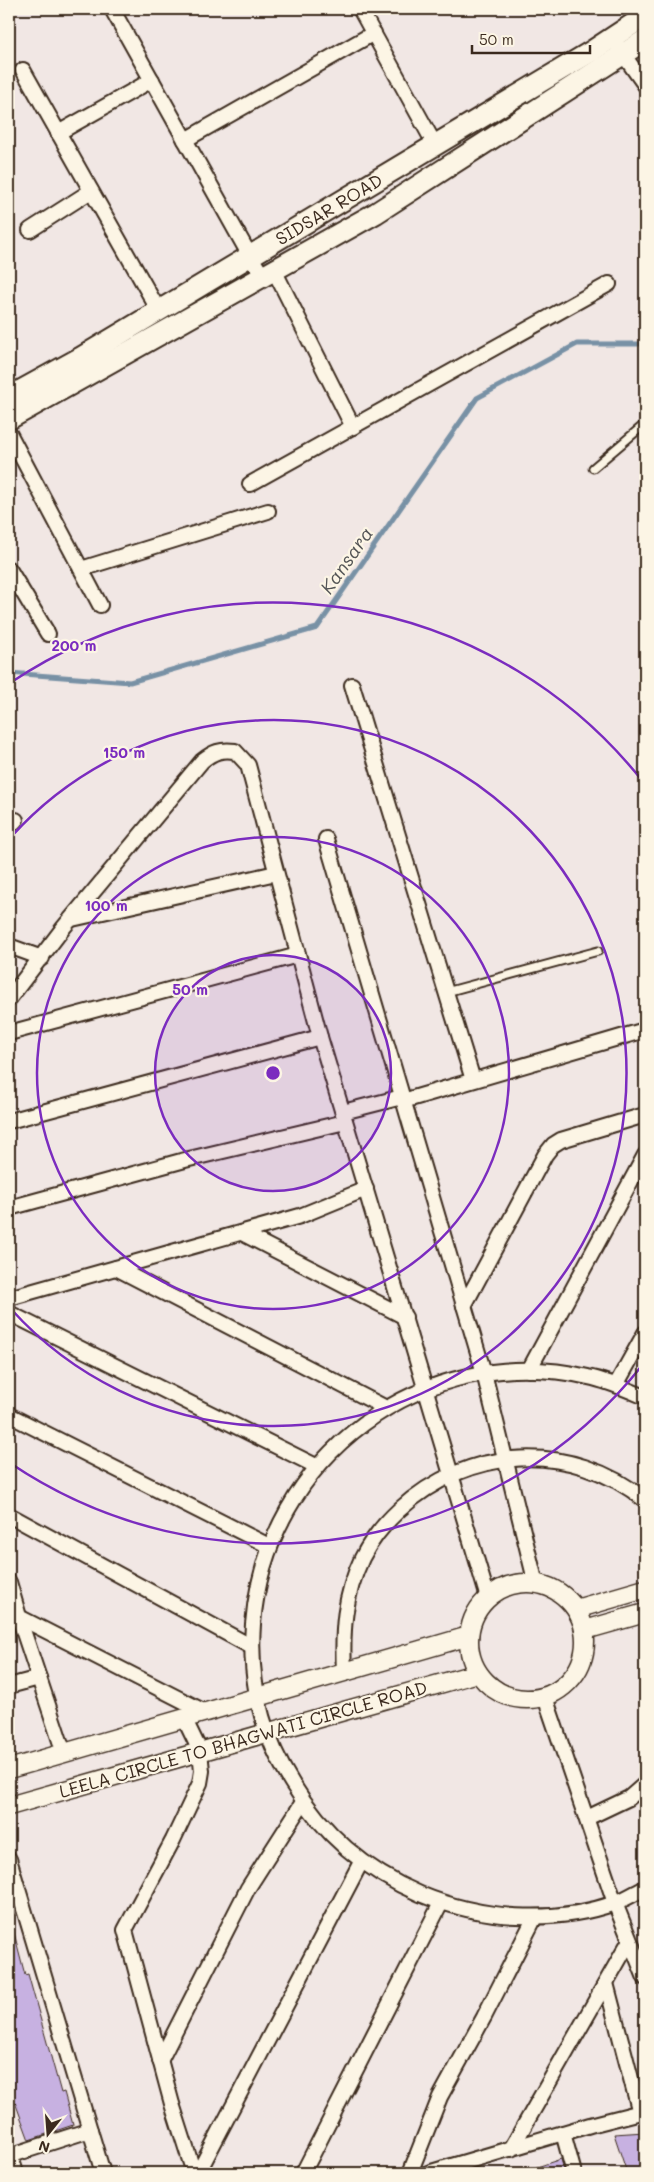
<svg xmlns="http://www.w3.org/2000/svg" width="654" height="2182" font-family="Mali,sans-serif">
<style>
.lines{fill:none;stroke-linecap:round;stroke-linejoin:round}
.stream{stroke:#7891a5;stroke-width:5}
.building{fill:#c7b1e1;stroke:#3b2a1e}
.service-casing{stroke:#3b2a1e;stroke-width:11}
.minor-casing{stroke:#3b2a1e;stroke-width:18}
.tertiary-casing{stroke:#3b2a1e;stroke-width:21}
.secondary-casing{stroke:#3b2a1e;stroke-width:24}
.service{stroke:#fcf5e5;stroke-width:7}
.minor{stroke:#fcf5e5;stroke-width:14}
.tertiary{stroke:#fcf5e5;stroke-width:18}
.secondary{stroke:#fcf5e5;stroke-width:20}
.ring{fill:none;stroke:#7b2cbf;stroke-width:2.5}
.labels{text-anchor:middle;dominant-baseline:central;stroke-width:4.5;stroke-linejoin:round;paint-order:stroke}
.street-label{font-size:18px;fill:#3b2a1e;stroke:#fcf5e5}
.water-label{font-size:19px;font-style:italic;fill:#545556;stroke:#fcf5e5}
.centre{fill:#7b2cbf;stroke:#fcf5e5;stroke-width:2.5}
.ring-label{font-size:15px;text-anchor:middle;font-weight:bold;fill:#7b2cbf;stroke:#fcf5e5;stroke-width:4.5;stroke-linejoin:round;paint-order:stroke}
</style>
<rect width="100%" height="100%" fill="#f1e7e4"/>
<filter id="ink" filterUnits="userSpaceOnUse"><feTurbulence type="fractalNoise" baseFrequency=".02" numOctaves="2"/><feDisplacementMap in="SourceGraphic" scale="10" xChannelSelector="R" yChannelSelector="G"/><feConvolveMatrix kernelMatrix="1 2 1 2 8 2 1 2 1" color-interpolation-filters="sRGB"/></filter>
<g filter="url(#ink)">
<g class="lines">
<!-- stream -->
<polyline class="stream" points="9,673 130,682 317,628 477,398 577,344 645,344"/>
</g>
<!-- building -->
<g class="building">
<polygon points="9,1929 13,1929 25,1975 28,1974 61,2093 64,2092 73,2125 29,2140 9,2086"/>
<polygon points="645,2132 645,2173 627,2173 614,2134"/>
<polygon points="561,2159 565,2173 525,2173 525,2171"/>
</g>
<g class="lines">
<!-- service casing -->
<g class="service-casing">
<g id="service">
<polyline points="593,468 645,424"/>
<polyline points="446,992 598,951"/>
</g>
</g>
<!-- minor casing -->
<g class="minor-casing">
<g id="minor">
<polyline points="112,9 250,256 263,276"/>
<polyline points="360,9 435,145"/>
<polyline points="618,47 645,85"/>
<polyline points="23,70 159,311"/>
<polyline points="58,133 152,80"/>
<polyline points="185,140 374,33"/>
<polyline points="30,230 91,191"/>
<polyline points="274,270 353,427"/>
<polyline points="9,433 100,605"/>
<polyline points="250,484 609,284"/>
<polyline points="9,569 48,634"/>
<polyline points="81,569 268,511"/>
<polyline points="352,685 473,1080"/>
<polyline points="9,827 16,820"/>
<polyline points="326,839 484,1373 536,1584"/>
<polyline points="72,919 276,873"/>
<polyline points="9,946 42,958"/>
<path d="M 9,999 L 64,927 L 202,761 C 213,752 221,749 235,751 L 248,765 L 320,1037 L 488,1598"/>
<polyline points="9,1033 298,955"/>
<polyline points="403,1101 645,1030"/>
<polyline points="343,1112 402,1097"/>
<polyline points="9,1121 320,1037"/>
<polyline points="9,1208 185,1160 345,1122"/>
<polyline points="242,1233 405,1317"/>
<polyline points="116,1268 386,1408"/>
<polyline points="9,1298 300,1216 366,1189"/>
<polyline points="464,1306 545,1155 553,1145 561,1140 645,1115"/>
<polyline points="9,1313 316,1466"/>
<polyline points="529,1370 645,1155"/>
<polyline points="616,1385 645,1333"/>
<path d="M 645,1397 C 626,1389 608,1381 588,1377 C 424,1339 266,1457 253,1624 C 249,1680 262,1735 292,1783 C 322,1833 366,1871 420,1894 C 480,1919 553,1925 615,1903 C 626,1899 635,1893 645,1888"/>
<polyline points="9,1415 269,1546"/>
<polyline points="9,1515 252,1647"/>
<polyline points="9,1582 22,1627 64,1753"/>
<polyline points="19,1617 205,1712"/>
<path d="M 344,1672 C 342,1631 344,1596 362,1558 C 371,1540 385,1523 399,1510 C 468,1446 571,1440 645,1500"/>
<polyline points="9,1686 39,1678"/>
<polyline points="545,1697 615,1903 645,1978"/>
<polyline points="184,1718 200,1751 202,1771 200,1783 173,1840 125,1930 172,2104 194,2173"/>
<polyline points="587,1818 629,1798 645,1784"/>
<polyline points="9,1859 90,2130 9,2156"/>
<polyline points="606,1983 640,2113"/>
<polyline points="160,2061 248,1888 303,1802"/>
<polyline points="90,2130 103,2173"/>
<polyline points="563,2133 574,2173"/>
<polyline points="511,2149 629,1942"/>
<polyline points="9,2151 16,2173"/>
<polyline points="198,2173 361,1862"/>
<polyline points="303,2173 441,1903"/>
<polyline points="410,2173 440,2097 484,2017 535,1917"/>
<polyline points="428,2173 590,2125 645,2111"/>
</g>
</g>
<!-- tertiary casing -->
<g class="tertiary-casing">
<g id="tertiary">
<circle cx="527" cy="1641" r="58"/>
<polyline points="576,1609 645,1589"/>
<polyline points="585,1630 645,1613"/>
<polyline points="9,1769 469,1636"/>
<polyline points="9,1806 478,1673"/>
</g>
</g>
<!-- secondary casing -->
<g class="secondary-casing">
<g id="secondary">
<path id="s1" d="M 9,397 L 80,358 L 592,51 L 645,16"/>
<polyline points="9,419 376,213 645,40"/>
</g>
</g>
<!-- service -->
<use href="#service" class="service"/>
<!-- minor -->
<use href="#minor" class="minor"/>
<!-- tertiary -->
<use href="#tertiary" class="tertiary"/>
<!-- secondary -->
<use href="#secondary" class="secondary"/>
</g>
</g>
<!-- distance rings -->
<circle cx="273" cy="1073" r="118" fill="#7b2cbf" fill-opacity=".12"/>
<g class="ring">
<circle cx="273" cy="1073" r="118"/>
<circle cx="273" cy="1073" r="236"/>
<path d="M11 837A353 353 0 1 1 11 1309"/>
<path d="M644 1363A471 471 0 0 1 10 1463M10 683A471 471 0 0 1 644 783"/>
</g>
<g class="labels">
<!-- street labels -->
<g class="street-label">
<text stroke="none"><textPath href="#s1" startOffset="371">SIDSAR ROAD</textPath></text>
<text transform="translate(243 1739) rotate(-16)">LEELA CIRCLE TO BHAGWATI CIRCLE ROAD</text>
</g>
<!-- water labels -->
<g class="water-label">
<text transform="translate(346 560) rotate(-55)">Kansara</text>
</g>
</g>
<circle cx="273" cy="1073" r="8" class="centre"/>
<g class="ring-label">
<text x="74" y="651">200 m</text>
<text x="124" y="758">150 m</text>
<text x="106" y="911">100 m</text>
<text x="190" y="995">50 m</text>
</g>
<!-- margin -->
<rect width="654" height="2182" fill="none" stroke="#fcf5e5" stroke-width="30"/>
<rect x="15" y="15" width="624" height="2152" fill="none" stroke="#3b2a1e" stroke-width="2" filter="url(#ink)"/>
<!-- north arrow -->
<g transform="translate(48 2134) rotate(197)" stroke="#fcf5e5" stroke-width="4" paint-order="stroke">
<path d="M0-4L9 19L0 12L-9 19Z" fill="#3b2a1e"/>
<text y="-8" font-size="14" font-weight="bold" text-anchor="middle" fill="#3b2a1e">N</text>
</g>
<!-- scale -->
<path d="M472 45v8h118v-8" fill="none" stroke="#3b2a1e" stroke-width="2.5"/>
<text x="479" y="45" font-size="15" fill="#3b2a1e" stroke="#fcf5e5" stroke-width="4" paint-order="stroke">50 m</text>
</svg>
